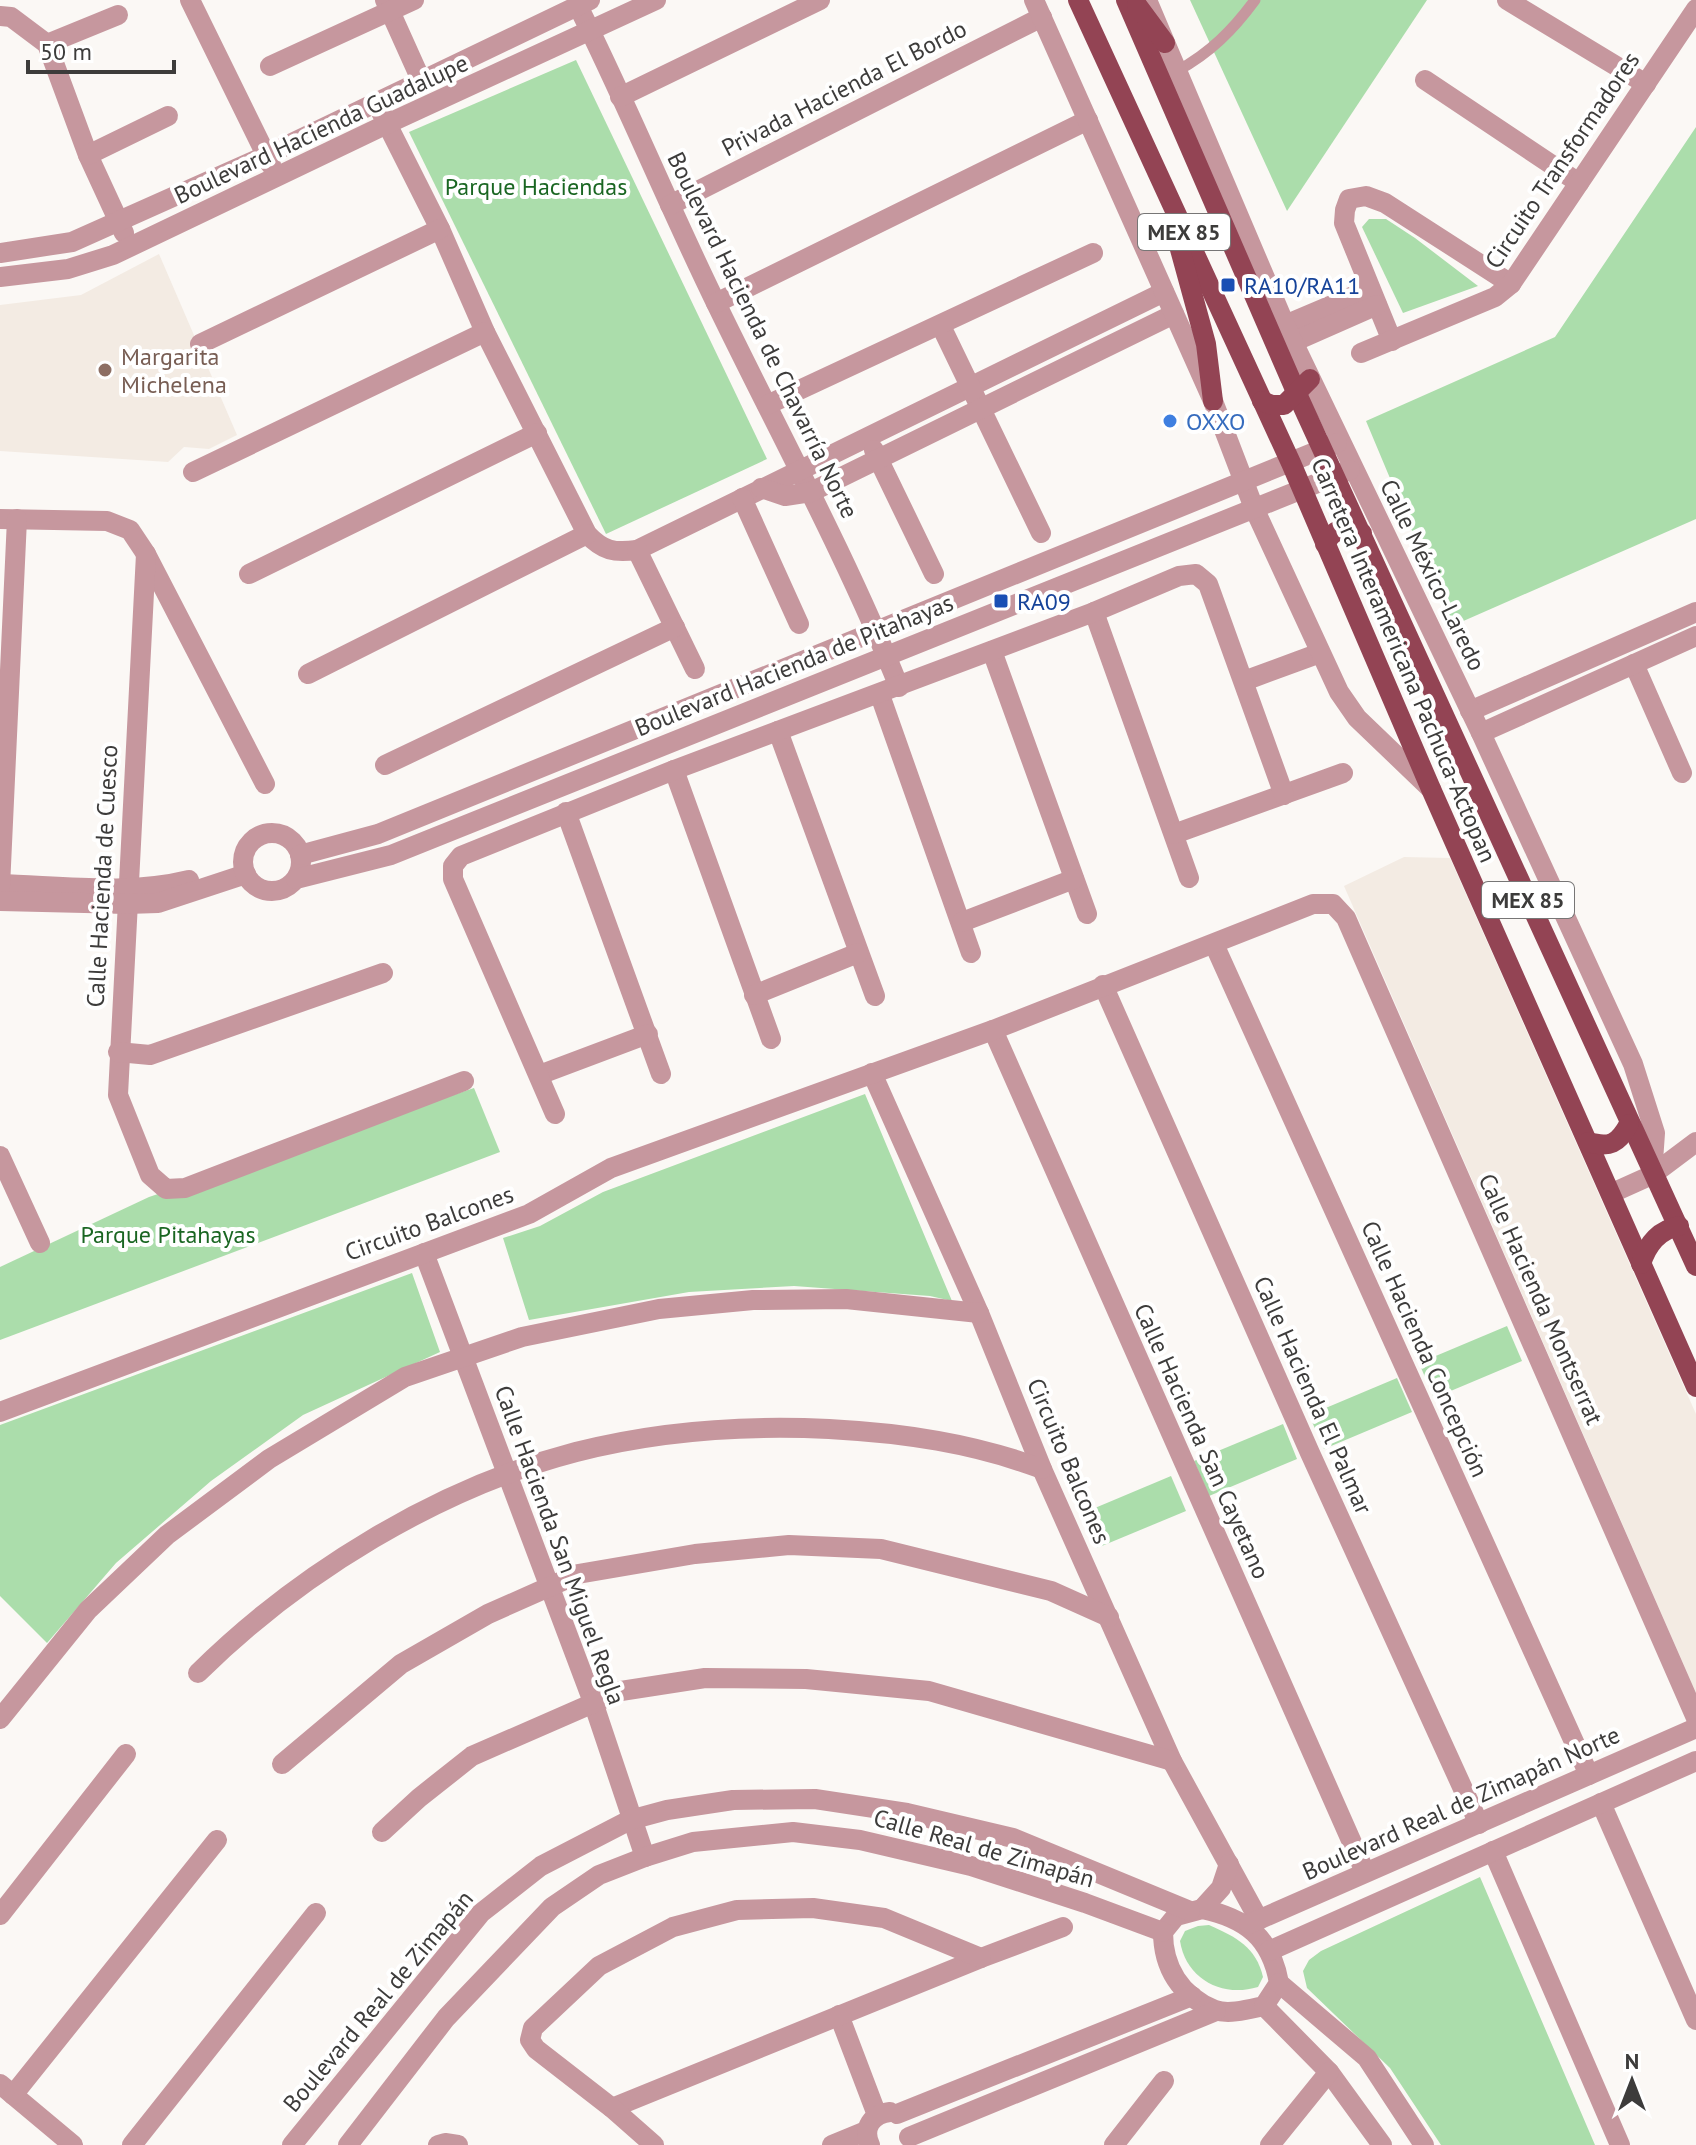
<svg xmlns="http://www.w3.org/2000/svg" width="1696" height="2145" font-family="'PT Sans',sans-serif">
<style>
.built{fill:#f3ebe3}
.green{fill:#abddab}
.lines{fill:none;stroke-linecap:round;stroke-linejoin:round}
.service{stroke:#c6979e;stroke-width:11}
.minor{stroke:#c6979e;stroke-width:20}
.tertiary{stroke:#c6979e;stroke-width:20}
.primary{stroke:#934454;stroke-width:20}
.transit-dot{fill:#1a4fb4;stroke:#fff;stroke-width:3}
.education-dot{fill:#8d6e63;stroke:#fff;stroke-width:3}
.shop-dot{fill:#3f7fe0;stroke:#fff;stroke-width:3}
.labels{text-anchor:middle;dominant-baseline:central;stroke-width:8;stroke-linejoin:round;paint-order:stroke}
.shield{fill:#fff;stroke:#777676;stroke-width:2}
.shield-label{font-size:22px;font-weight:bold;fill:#3d3c3b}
.street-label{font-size:24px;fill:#3d3c3b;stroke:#fff}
.park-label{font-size:24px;fill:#1a6622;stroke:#fff}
.transit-label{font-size:24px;fill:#164399;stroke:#fff;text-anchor:start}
.education-label{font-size:24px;fill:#785e54;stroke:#fff;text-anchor:start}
.shop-label{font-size:24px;fill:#366cbe;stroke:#fff;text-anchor:start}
</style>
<rect width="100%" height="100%" fill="#fbf8f5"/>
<!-- built -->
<g class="built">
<polygon points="159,254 237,435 209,449 184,447 168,462 0,451 0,305 81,295"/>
<polygon points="1404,857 1450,858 1696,1414 1696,1693 1344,886"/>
</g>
<!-- green -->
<g class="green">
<polygon points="1190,0 1427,0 1287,211"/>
<polygon points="576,60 767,459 606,534 409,132"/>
<polygon points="1696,127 1696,519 1452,626 1366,421 1555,337"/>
<polygon points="1369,219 1386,219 1415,238 1478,286 1403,313 1362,227"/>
<polygon points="474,1088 500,1152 0,1340 0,1267 149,1197"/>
<polygon points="865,1094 952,1301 930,1296 794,1286 689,1292 529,1320 503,1238 540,1226 603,1192"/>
<polygon points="412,1273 440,1352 303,1415 211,1481 116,1563 47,1643 0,1596 0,1425"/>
<polygon points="1507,1326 1522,1361 1434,1398 1419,1363"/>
<polygon points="1397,1378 1412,1412 1324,1449 1309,1415"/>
<polygon points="1283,1424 1297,1459 1209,1496 1194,1461"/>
<polygon points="1171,1476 1186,1511 1097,1548 1083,1513"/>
<polygon points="1480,1877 1595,2145 1441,2145 1390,2068 1307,1988 1303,1971 1309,1960 1321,1951"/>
<path d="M 1209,1925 C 1236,1937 1256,1947 1263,1977 L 1258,1987 C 1222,1998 1186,1979 1180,1941 L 1185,1931 L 1198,1926 Z"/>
</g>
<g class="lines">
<!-- service -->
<path class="service" d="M 1177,71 C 1210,53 1233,30 1255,0"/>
<!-- minor -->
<g class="minor">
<polyline points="190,0 271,165"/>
<polyline points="385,0 421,80"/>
<polyline points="1507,0 1646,84"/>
<path d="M 578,6 C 627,104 668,205 716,303 C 778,431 846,555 899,687"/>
<polyline points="0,16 11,17 47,44 88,155 124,233"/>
<polyline points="47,44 118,15"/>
<polyline points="270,66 414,0"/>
<polyline points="1425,80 1579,183"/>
<polyline points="620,97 820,0"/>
<path d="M 376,102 L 440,229 L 485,332 L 587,534 C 603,551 614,553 637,550 L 1164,292"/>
<polyline points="88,155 168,116"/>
<polyline points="670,205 1042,17"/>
<polyline points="0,253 72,242 267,155 590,0"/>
<polyline points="0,277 68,269 113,255 387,124 656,0"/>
<polyline points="716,303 1088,120"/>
<polyline points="1285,325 1370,289"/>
<polyline points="941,326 1041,533"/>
<polyline points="1392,341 1344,223 1345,210 1349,199 1366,196 1385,203 1511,284"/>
<polyline points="1293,342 1377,305"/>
<polyline points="200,344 440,229"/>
<polyline points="1361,353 1495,297 1511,284 1696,9"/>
<polyline points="767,405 1093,253"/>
<polyline points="874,450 934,574"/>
<polyline points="193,472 485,332"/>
<polyline points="761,488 785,496 811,492 1174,314"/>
<polyline points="742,498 799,624"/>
<polyline points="0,519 107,521 130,530 146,554 265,784"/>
<polyline points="637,550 695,669"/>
<polyline points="146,554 118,1095 150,1175 166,1189 185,1188 464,1081"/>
<polyline points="249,574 537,433"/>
<polyline points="1094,612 1189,878"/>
<polyline points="992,651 1087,914"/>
<polyline points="1634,664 1682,773"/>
<polyline points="308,674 587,534"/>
<polyline points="1244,681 1320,653"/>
<polyline points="880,695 971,953"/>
<polyline points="1470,711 1696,612"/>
<polyline points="778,731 875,996"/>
<polyline points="1481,733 1696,636"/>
<polyline points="385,765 675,627"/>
<polyline points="674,770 771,1039"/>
<polyline points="566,812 661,1074"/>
<polyline points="1174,834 1343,773"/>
<path d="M 0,884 C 62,886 129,895 189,880"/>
<polyline points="0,887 17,519"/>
<polyline points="0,901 127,904 158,903 246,874"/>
<polyline points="962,922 1074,879"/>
<polyline points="1214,944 1589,1775"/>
<polyline points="1103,985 1310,1453 1479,1824"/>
<polyline points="754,995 858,953"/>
<polyline points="993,1030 1365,1872"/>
<polyline points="118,1052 150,1055 383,973"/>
<polyline points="872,1073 979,1313 1042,1469 1172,1761 1259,1920"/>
<polyline points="539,1075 648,1034"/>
<polyline points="555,1114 453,879 453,866 461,856 674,770 1094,612 1179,576 1196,574 1208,584 1284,795"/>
<polyline points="0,1156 40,1243"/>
<polyline points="1612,1193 1652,1175 1696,1142"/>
<polyline points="424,1253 593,1702 645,1857"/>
<polyline points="0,1412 529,1214 611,1168 993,1030 1313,904 1333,904 1346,918 1696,1718"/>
<path d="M 198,1673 C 299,1573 438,1488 576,1452 C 658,1431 745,1425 829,1429 C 903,1433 973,1443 1042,1469"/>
<polyline points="0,1719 88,1610 167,1535 269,1459 405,1377 522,1337 659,1309 753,1300 846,1299 979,1313"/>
<polyline points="282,1764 401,1664 488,1614 578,1574 695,1554 789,1545 881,1549 1051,1591 1109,1617"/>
<polyline points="1601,1803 1696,2020"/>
<polyline points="382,1832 419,1798 472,1756 621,1691 705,1678 806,1679 929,1691 1172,1761"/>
<polyline points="1493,1851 1620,2145"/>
<path d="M 1202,1909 C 1245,1918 1271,1937 1279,1983 L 1264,2006 C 1250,2009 1229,2015 1215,2010 C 1180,1996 1163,1967 1163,1932 L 1176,1916 Z"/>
<polyline points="1202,1909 1221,1888 1229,1864"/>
<polyline points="0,1915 126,1754"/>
<polyline points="1249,1924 1696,1728"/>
<polyline points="1269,1951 1696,1761"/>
<polyline points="1279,1983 1367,2058 1424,2145"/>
<polyline points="1264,2006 1329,2072 1382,2145"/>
<polyline points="839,2015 877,2115"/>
<polyline points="0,2084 73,2145"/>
<polyline points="13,2095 217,1840"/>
<polyline points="612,2108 981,1958 1063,1927"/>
<polyline points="897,2114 1192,1996"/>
<polyline points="909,2137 1216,2011"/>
<polyline points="132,2145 316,1913"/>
<polyline points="292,2145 481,1913 541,1866 630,1820 667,1810 733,1800 815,1799 907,1813 1013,1838 1190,1911"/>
<polyline points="348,2145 446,2018 552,1907 599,1875 645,1857 693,1842 793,1832 860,1840 971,1866 1085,1903 1163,1932"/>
<polyline points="438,2145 445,2143 458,2145"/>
<polyline points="654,2145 612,2108 536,2049 530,2040 533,2028 599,1966 673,1927 737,1910 813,1908 884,1918 981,1958"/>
<polyline points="832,2145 866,2131"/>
<path d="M 870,2145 C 862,2128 872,2114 890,2112"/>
<polyline points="1114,2145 1164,2081"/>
<polyline points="1270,2145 1329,2072"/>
</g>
<!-- tertiary -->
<g class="tertiary">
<polyline points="1034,0 1213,401 1254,508 1339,692 1357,718 1431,789"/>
<polyline points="1147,0 1285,325 1481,733 1633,1064 1655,1133 1652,1175"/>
<circle cx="272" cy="862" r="29"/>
<polyline points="300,855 378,834 1337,443"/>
<polyline points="296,879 391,855 1350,470"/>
</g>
<!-- primary -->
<g class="primary">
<polyline points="1078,0 1291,463 1431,789 1696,1387"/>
<polyline points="1126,0 1297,394 1696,1266"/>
<polyline points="1137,5 1165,43"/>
<polyline points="1178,242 1206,344 1213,401"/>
<polyline points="1262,401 1272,405 1284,405 1310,379"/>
<path d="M 1325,544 C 1333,529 1345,525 1362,533"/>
<path d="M 1588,1142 C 1610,1148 1618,1144 1629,1124"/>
<path d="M 1641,1264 C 1647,1245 1658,1230 1679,1226"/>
</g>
</g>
<!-- markers -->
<g class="transit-dot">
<rect x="1220" y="277" width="16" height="16" rx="4"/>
<rect x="993" y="593" width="16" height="16" rx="4"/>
</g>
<circle class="education-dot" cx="105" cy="370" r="8"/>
<circle class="shop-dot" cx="1170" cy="421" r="8"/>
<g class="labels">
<!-- shield labels -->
<g class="shield">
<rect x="1138" y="214" width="92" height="36" rx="6"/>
<rect x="1482" y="882" width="92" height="36" rx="6"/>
</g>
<g class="shield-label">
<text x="1184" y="232">MEX 85</text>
<text x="1528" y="900">MEX 85</text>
</g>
<!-- street labels -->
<g class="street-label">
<text transform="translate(844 88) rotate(-27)">Privada Hacienda El Bordo</text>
<text transform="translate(321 129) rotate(-25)">Boulevard Hacienda Guadalupe</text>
<text transform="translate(1562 160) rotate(-56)">Circuito Transformadores</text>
<text transform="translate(763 335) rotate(64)">Boulevard Hacienda de Chavarría Norte</text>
<text transform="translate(1433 575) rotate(64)">Calle México-Laredo</text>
<text transform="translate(1404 660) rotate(67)">Carretera Interamericana Pachuca-Actopan</text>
<text transform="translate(794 665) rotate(-22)">Boulevard Hacienda de Pitahayas</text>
<text transform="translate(102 876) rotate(-87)">Calle Hacienda de Cuesco</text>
<text transform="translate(429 1223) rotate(-20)">Circuito Balcones</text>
<text transform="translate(1541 1299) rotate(66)">Calle Hacienda Montserrat</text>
<text transform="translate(1425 1349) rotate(66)">Calle Hacienda Concepción</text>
<text transform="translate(1313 1395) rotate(66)">Calle Hacienda El Palmar</text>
<text transform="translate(1202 1441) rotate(66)">Calle Hacienda San Cayetano</text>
<text transform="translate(1069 1461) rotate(67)">Circuito Balcones</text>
<text transform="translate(560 1545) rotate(70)">Calle Hacienda San Miguel Regla</text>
<text transform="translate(1461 1803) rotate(-24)">Boulevard Real de Zimapán Norte</text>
<text transform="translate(984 1848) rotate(16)">Calle Real de Zimapán</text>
<text transform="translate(378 2001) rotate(-50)">Boulevard Real de Zimapán</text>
</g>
<!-- park labels -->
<g class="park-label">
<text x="536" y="186">Parque Haciendas</text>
<text x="168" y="1234">Parque Pitahayas</text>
</g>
<!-- transit labels -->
<g class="transit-label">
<text x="1244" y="285">RA10/RA11</text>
<text x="1017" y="601">RA09</text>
</g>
<!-- education labels -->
<g class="education-label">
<text x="121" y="356">Margarita<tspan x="121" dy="28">Michelena</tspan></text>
</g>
<!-- shop labels -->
<g class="shop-label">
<text x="1186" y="421">OXXO</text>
</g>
</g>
<!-- north arrow -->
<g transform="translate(1632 2081)" stroke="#ffffff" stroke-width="6" paint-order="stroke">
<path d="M0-6L14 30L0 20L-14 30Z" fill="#3d3c3b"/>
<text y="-12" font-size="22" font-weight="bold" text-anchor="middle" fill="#3d3c3b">N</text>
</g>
<!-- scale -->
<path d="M28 60v12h146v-12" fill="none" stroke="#3d3c3b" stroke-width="4"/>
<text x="40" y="60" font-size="24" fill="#3d3c3b" stroke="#ffffff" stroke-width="6" paint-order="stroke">50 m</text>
</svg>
